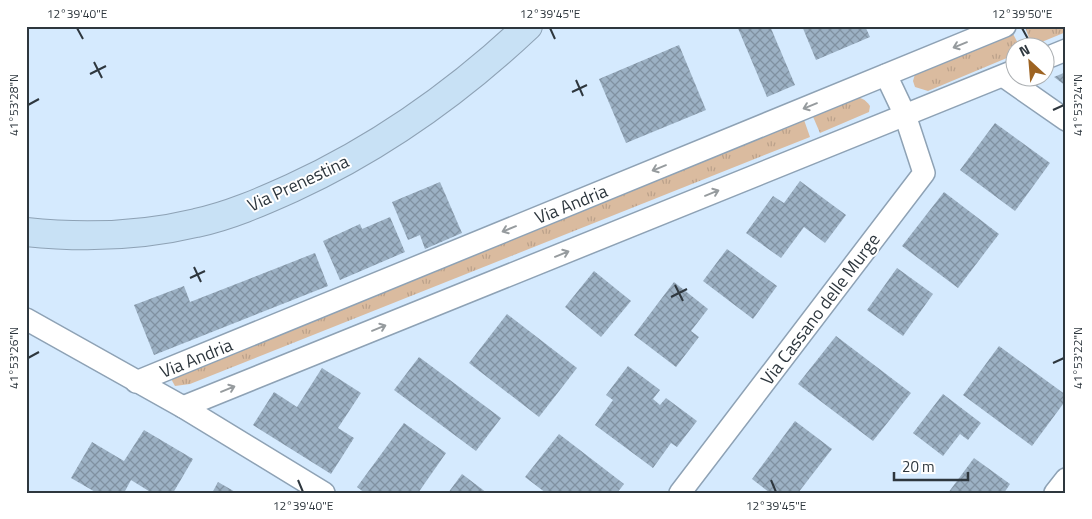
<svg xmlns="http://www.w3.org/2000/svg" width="1092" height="519" font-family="'Titillium Web',sans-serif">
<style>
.grass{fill:url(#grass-tufts)}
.building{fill:url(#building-cross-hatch)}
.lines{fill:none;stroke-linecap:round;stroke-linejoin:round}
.minor-casing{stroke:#8ea2b5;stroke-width:24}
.secondary-casing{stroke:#8ea2b5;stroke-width:30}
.minor{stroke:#fff;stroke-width:21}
.secondary{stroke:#c8e1f5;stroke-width:28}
.oneway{stroke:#969b9e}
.ticks{fill:none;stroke:#2e373e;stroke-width:2}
.labels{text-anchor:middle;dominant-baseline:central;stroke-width:4;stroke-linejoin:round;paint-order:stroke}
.street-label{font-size:18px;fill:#2e373e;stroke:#fff}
.neatline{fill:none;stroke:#2e373e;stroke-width:2}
.ticks-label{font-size:12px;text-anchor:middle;fill:#2e373e}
</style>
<defs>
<pattern id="grass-tufts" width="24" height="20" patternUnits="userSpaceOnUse" patternTransform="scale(1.25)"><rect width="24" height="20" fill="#dabb9f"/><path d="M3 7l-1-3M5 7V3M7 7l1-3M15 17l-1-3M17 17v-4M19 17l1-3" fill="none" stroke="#bba18a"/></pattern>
<pattern id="building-cross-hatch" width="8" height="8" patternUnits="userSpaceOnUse" patternTransform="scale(1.25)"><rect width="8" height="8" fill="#9cb1c4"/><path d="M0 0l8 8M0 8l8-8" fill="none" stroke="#8091a1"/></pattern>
</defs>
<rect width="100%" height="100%" fill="#d5eafe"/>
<!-- grass -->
<g class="grass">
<polygon points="1027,26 1066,26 1066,32 1032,46 1025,27"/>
<polygon points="1012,32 1020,47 1014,48 1014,55 928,91 915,87 913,81 915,74"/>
<path d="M 852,97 C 861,97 865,99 870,106 L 869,112 L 820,133 L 811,112 Z"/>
<polygon points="803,117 810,137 190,384 175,386 170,377"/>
</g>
<!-- building -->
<g class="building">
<polygon points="737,26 770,26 795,85 767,97"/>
<polygon points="802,26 865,26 870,37 816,60"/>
<polygon points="679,45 706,110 626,143 599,79"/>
<polygon points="1066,72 1066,86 1054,77"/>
<polygon points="995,123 1050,163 1015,211 960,170"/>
<polygon points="800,181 846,215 825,243 804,227 781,258 746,233 773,196 784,203"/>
<polygon points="440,182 462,233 425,249 420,235 408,240 392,202"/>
<polygon points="944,192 999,234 958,288 902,246"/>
<polygon points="390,217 405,252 340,280 323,241 360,224 362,229"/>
<polygon points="727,249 777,286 753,319 703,281"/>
<polygon points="315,253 328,286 154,355 134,305 184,286 190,302"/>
<polygon points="897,268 933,294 903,336 867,310"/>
<polygon points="594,271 631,301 601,337 565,307"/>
<polygon points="674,282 708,309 691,331 699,337 676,367 634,335"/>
<polygon points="507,314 577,368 539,417 469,363"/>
<polygon points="836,336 911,393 873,441 798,384"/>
<polygon points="999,346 1066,395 1066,400 1032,446 963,395"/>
<polygon points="419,357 501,418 476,451 394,390"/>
<polygon points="628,366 660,390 653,399 660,405 666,398 697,421 677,447 671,443 653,468 595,425 613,400 606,395"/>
<polygon points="322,368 361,393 338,428 354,438 331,474 253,425 274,392 297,407"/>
<polygon points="943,394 981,423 968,440 960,434 943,456 913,433"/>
<polygon points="795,421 832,449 798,493 770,493 752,479"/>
<polygon points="404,423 446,453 418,493 365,493 357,487"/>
<polygon points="144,430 193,459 173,493 152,493 131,480 124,493 97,493 71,478 92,442 124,461"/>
<polygon points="559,434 624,484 617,493 546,493 525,477"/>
<polygon points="974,458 1010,484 1004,493 948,493"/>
<polygon points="462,474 487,493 448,493"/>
<polygon points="218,482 237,493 212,493"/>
</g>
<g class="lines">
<!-- minor casing -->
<g class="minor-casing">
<g id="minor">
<polyline points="1044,59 1066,50"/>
<polyline points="1003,76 1066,120"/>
<polyline points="26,319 183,407 324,493"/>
<polyline points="136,382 1005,26"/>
<polyline points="183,407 1014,71"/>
<polyline points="680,493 924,173 905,115 886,75"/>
<polyline points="1055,493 1066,479"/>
</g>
</g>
<!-- secondary casing -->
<g class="secondary-casing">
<path id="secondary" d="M 26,232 C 82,238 142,236 196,223 C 229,216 261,202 292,188 C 379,148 458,92 528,26"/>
</g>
<!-- minor -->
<use href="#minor" class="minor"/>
<!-- secondary -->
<use href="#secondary" class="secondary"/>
</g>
<!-- one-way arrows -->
<defs><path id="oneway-shaft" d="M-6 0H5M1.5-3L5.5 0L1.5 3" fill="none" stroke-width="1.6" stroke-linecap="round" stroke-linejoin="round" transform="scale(1.25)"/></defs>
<g class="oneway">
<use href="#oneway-shaft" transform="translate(960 45) rotate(158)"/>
<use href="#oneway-shaft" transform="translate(810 106) rotate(158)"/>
<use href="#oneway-shaft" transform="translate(659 168) rotate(158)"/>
<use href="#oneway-shaft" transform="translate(712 193) rotate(-22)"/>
<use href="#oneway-shaft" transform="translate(509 229) rotate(158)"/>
<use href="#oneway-shaft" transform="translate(562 254) rotate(-22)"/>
<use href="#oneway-shaft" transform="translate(379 328) rotate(-22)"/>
<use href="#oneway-shaft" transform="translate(228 389) rotate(-22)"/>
</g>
<!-- ticks -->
<path class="ticks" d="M 77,28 L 83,39M 550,28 L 555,39M 1022,28 L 1028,39M 94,62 L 102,78M 90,74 L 106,66M 576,80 L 583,96M 572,92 L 587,85M 28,105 L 39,99M 1053,110 L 1064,105M 194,267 L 201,282M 190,278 L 205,271M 675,285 L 683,301M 671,297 L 687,289M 28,358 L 39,352M 1053,363 L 1064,358M 298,480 L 303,492M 771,480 L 776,492"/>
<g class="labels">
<!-- street labels -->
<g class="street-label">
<text transform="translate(298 183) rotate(-25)">Via Prenestina</text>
<text transform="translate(571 204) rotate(-22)">Via Andria</text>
<text transform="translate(820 309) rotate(-53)">Via Cassano delle Murge</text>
<text transform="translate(196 358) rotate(-22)">Via Andria</text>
</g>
</g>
<!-- border -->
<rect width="1092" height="519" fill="none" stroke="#ffffff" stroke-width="55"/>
<!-- north arrow -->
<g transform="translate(1030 62) rotate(334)"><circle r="24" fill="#ffffff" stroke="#abafb2"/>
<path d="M0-4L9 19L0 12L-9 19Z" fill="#9d6322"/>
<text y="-8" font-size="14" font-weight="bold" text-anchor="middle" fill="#2e373e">N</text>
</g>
<!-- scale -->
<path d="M894 472v8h74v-8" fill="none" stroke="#2e373e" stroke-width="2.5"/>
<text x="902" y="472" font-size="15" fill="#2e373e" stroke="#ffffff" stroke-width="4" paint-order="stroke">20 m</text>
<rect x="28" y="28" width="1036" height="464" class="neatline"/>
<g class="ticks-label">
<text x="77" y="18">12°39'40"E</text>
<text x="550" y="18">12°39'45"E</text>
<text x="1022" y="18">12°39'50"E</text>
<text transform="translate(14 105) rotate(-90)" y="4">41°53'28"N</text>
<text transform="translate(1078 105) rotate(-90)" y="4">41°53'24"N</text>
<text transform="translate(14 358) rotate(-90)" y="4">41°53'26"N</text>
<text transform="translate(1078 358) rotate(-90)" y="4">41°53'22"N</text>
<text x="303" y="510">12°39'40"E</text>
<text x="776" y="510">12°39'45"E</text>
</g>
</svg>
